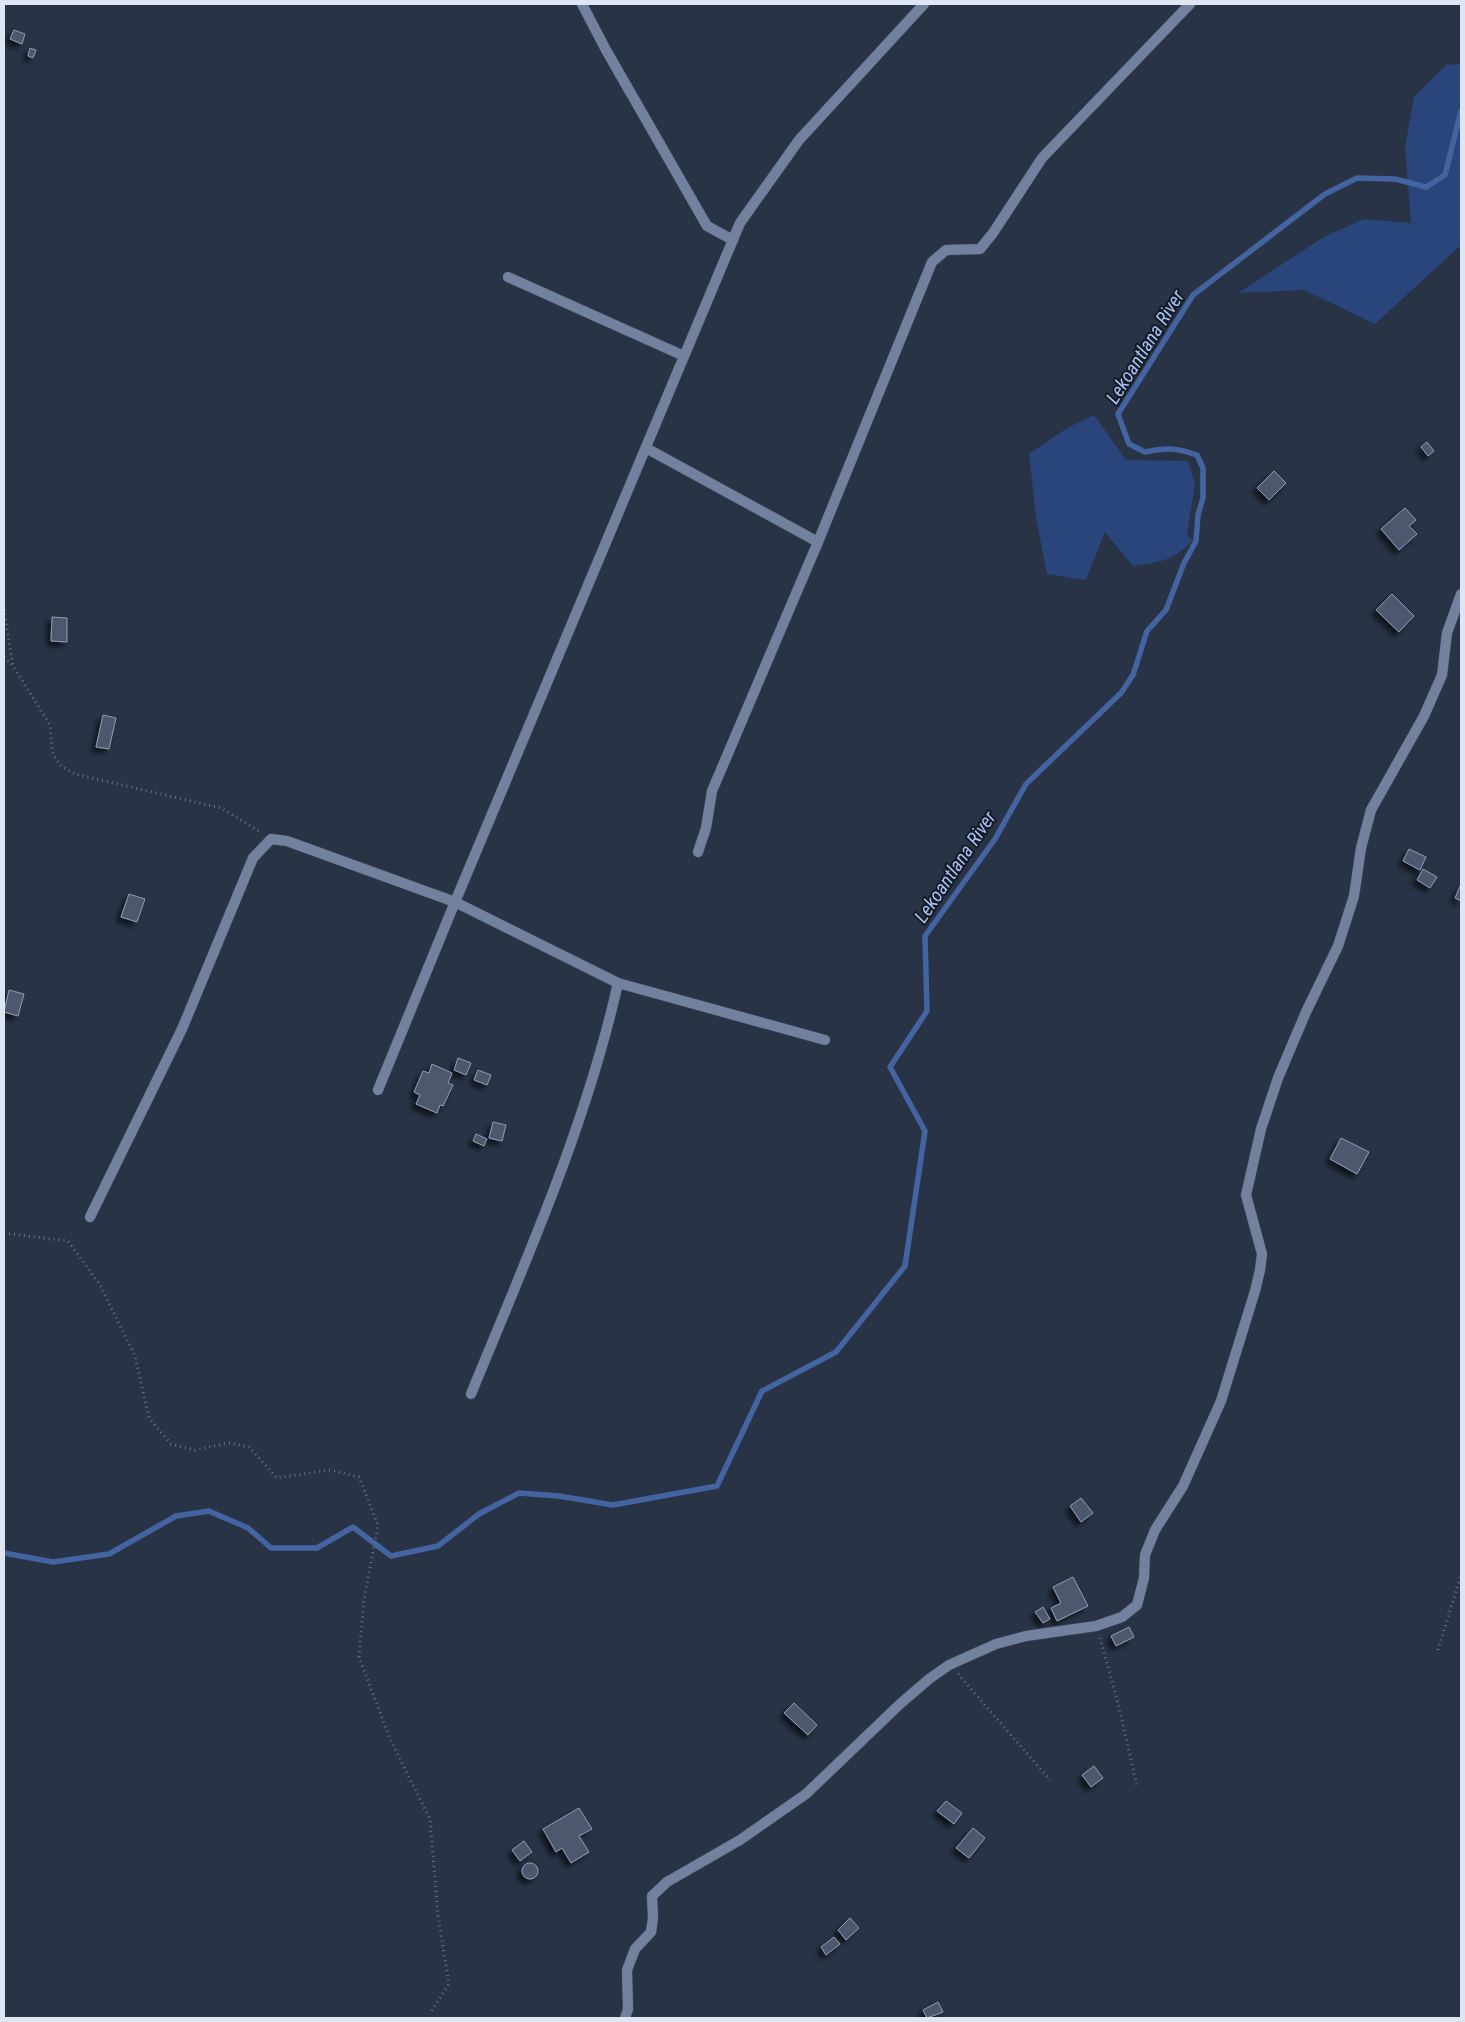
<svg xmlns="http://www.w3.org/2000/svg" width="1465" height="2022" font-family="'Roboto Condensed',sans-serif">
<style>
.green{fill:#29457b}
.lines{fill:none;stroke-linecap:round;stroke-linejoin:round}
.stream{stroke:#4464a1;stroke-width:5.5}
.building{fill:#4e596e;stroke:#8f9cb3;filter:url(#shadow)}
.service-casing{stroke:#455062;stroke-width:11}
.minor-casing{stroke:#455062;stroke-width:11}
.path{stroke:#687182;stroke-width:3;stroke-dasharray:1 4;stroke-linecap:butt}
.service{stroke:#72829e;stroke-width:10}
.minor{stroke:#72829e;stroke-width:10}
.labels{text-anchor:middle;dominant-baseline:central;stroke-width:4;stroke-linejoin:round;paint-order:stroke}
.water-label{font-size:19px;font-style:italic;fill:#a6c3f7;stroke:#161a23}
</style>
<defs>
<filter id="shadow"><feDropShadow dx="-4.5" dy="4.5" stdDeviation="2.5" flood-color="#0009"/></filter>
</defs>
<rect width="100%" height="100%" fill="#283346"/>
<!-- green -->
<g class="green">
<polygon points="1461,64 1461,245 1375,324 1304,290 1238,293 1324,237 1364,219 1411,223 1405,147 1414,97 1446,65"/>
<path d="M 1094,415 L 1126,460 L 1188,461 L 1195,485 L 1187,534 L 1192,541 C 1173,561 1160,562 1133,566 L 1105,532 L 1086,580 L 1047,574 L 1036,517 L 1029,454 L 1067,428 Z"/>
</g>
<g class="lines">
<!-- stream -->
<path class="stream" d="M 4,1553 L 53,1562 L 109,1554 L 176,1516 L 209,1511 L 248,1528 L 271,1548 L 317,1548 L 353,1527 L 391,1556 L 438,1546 L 479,1514 L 519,1493 L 559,1496 L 613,1505 L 717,1486 L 762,1391 L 836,1352 L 905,1266 L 925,1131 L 890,1067 L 927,1011 L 925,936 L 995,839 L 1026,784 L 1121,693 L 1133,675 L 1147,631 L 1166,610 L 1184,563 L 1196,541 L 1198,515 L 1203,498 L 1203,468 L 1197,455 C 1176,448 1167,447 1145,452 L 1129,444 L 1118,414 L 1193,295 L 1325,194 L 1357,178 L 1395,179 L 1426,187 L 1445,175 L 1461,111"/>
</g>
<!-- building -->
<g class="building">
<polygon points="14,30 25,34 22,44 10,39"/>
<polygon points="30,48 36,50 33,58 28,56"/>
<polygon points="1427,442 1434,451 1428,456 1421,447"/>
<polygon points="1274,471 1286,483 1269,500 1257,488"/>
<polygon points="1405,508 1416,520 1409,526 1417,534 1399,550 1381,529"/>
<polygon points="1392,594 1414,616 1399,632 1376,610"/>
<polygon points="52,617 67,618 67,642 51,641"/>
<polygon points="103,715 116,718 109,749 96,747"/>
<polygon points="1409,849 1426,857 1420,870 1403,861"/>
<polygon points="1423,869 1437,877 1430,888 1417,880"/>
<polygon points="1461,884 1461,901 1455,898"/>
<polygon points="129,894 145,899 137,922 121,917"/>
<polygon points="9,990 24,994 18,1016 4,1012"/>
<polygon points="458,1058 471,1063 466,1075 454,1070"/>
<polygon points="432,1064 452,1073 448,1083 453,1085 443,1106 440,1105 437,1113 416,1104 420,1095 414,1092 423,1071 429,1073"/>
<polygon points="478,1070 491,1075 487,1085 474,1080"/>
<polygon points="493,1122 506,1125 502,1141 489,1138"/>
<polygon points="476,1134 487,1139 484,1146 473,1141"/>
<polygon points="1341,1138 1369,1152 1357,1174 1330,1159"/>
<polygon points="1081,1498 1093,1513 1081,1522 1070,1506"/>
<polygon points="1073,1577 1088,1606 1057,1621 1051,1608 1061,1603 1053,1587"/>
<polygon points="1043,1607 1050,1619 1043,1623 1035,1612"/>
<polygon points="1129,1627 1134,1637 1116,1646 1111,1636"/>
<polygon points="794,1703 817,1725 808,1735 784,1713"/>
<polygon points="1094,1766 1103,1778 1091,1787 1082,1775"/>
<polygon points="946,1801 962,1813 954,1824 937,1811"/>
<polygon points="579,1808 592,1829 579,1836 589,1852 571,1863 562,1848 556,1852 543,1829"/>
<polygon points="973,1828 985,1838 969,1858 956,1848"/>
<polygon points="524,1841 532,1852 520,1861 512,1850"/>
<circle cx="530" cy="1871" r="8"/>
<polygon points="850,1918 859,1928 846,1940 838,1930"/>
<polygon points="834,1937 840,1944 826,1955 821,1947"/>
<polygon points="938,2002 943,2012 927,2018 923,2010"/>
</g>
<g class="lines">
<!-- service casing -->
<g class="service-casing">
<g id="service">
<polyline points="508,277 684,356"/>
<polyline points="378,1090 455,902"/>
</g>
</g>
<!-- minor casing -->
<g class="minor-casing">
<g id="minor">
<polyline points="582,4 606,50 707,226 733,240"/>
<polyline points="646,448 818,542"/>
<polyline points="698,852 706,828 712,791 818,542 932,262 946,250 980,249 993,233 1042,158 1190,4"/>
<polyline points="455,902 740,223 799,140 924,4"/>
<polyline points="90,1217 182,1029 253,858 271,839 287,841 455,902 618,983 825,1040"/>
<path d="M 471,1394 C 526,1260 586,1126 618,983"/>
<polyline points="625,2018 628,2009 627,1970 635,1949 651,1932 653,1918 652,1896 667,1882 740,1840 806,1794 900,1704 929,1679 949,1665 996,1644 1026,1636 1096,1626 1122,1617 1137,1605 1144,1578 1145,1555 1155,1530 1183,1486 1221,1401 1255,1291 1260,1270 1262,1254 1246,1195 1261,1129 1278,1078 1306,1012 1338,946 1354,896 1361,848 1371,810 1424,716 1442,675 1447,633 1461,594"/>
</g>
</g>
<!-- path -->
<g class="path">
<polyline points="4,609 13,666"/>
<polyline points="4,657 13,666 50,725 53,755 61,766 75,774 221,808 259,831"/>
<polyline points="4,1233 68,1241 100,1285 135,1356 149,1418 171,1444 195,1450 229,1443 249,1447 277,1478 329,1470 359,1477 378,1525 364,1600 359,1657 390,1739 430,1819 438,1916 449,1984 430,2013"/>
<polyline points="1100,1638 1118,1703 1137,1786"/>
<polyline points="1438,1650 1461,1575"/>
<polyline points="958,1674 1050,1780"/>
</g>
<!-- service -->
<use href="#service" class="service"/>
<!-- minor -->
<use href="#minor" class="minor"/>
</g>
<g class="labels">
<!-- water labels -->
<g class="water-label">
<text transform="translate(1145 347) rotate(-58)">Lekoantlana River</text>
<text transform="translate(955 867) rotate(-56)">Lekoantlana River</text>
</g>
</g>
<!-- border -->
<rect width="1465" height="2022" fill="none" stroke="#dfe6f3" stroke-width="10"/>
</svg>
